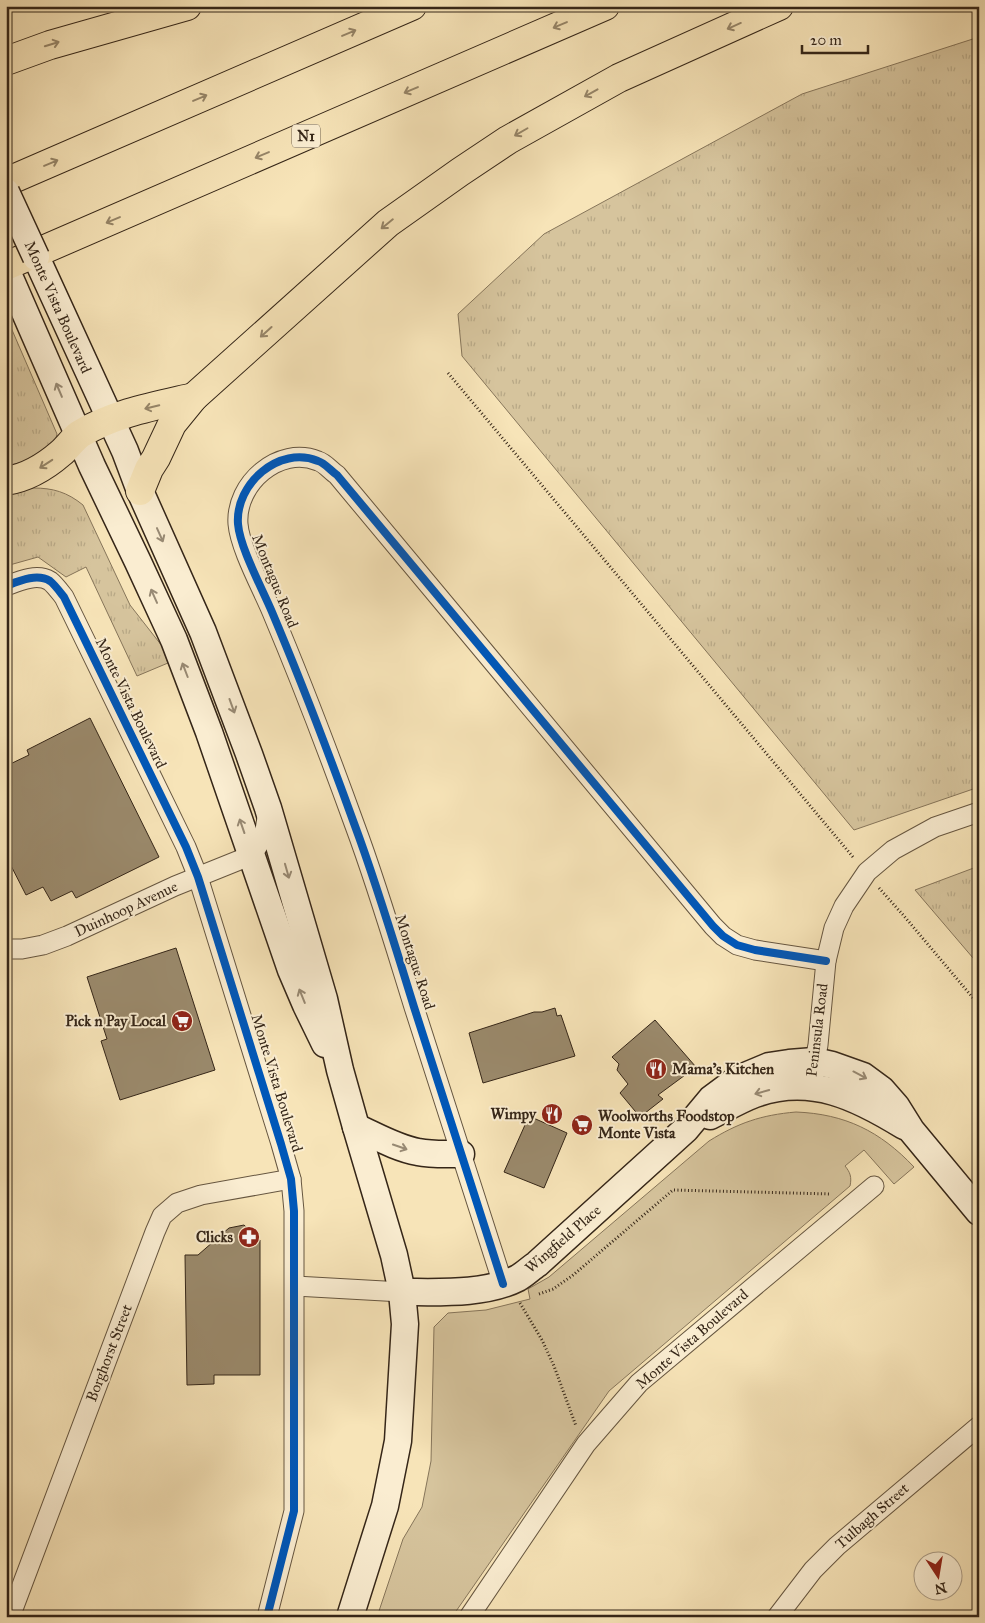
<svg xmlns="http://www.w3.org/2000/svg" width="985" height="1623" font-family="'IM FELL Great Primer',serif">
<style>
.grass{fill:url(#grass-tufts);stroke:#86755a}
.green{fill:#d6c49d;stroke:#86755a}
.building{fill:#9a896b;stroke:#352618}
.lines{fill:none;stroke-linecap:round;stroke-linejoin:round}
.street-casing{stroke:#665640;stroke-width:21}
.secondary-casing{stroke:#352618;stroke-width:29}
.highway-casing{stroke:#352618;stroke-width:30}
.path{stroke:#352618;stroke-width:3;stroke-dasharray:1 2.5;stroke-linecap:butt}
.street{stroke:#faedd1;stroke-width:19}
.secondary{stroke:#faedd1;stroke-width:26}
.highway{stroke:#f7e4b8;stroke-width:28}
.secondary-bridge-casing{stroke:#352618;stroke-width:29;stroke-linecap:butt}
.secondary-bridge{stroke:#faedd1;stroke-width:26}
.cycleway-casing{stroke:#faedd1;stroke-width:11}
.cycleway{stroke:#0057b8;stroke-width:8}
.oneway{stroke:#968568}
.oneway2{stroke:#988a74}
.labels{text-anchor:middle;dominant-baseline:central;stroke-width:4;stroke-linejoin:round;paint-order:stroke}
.shield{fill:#faedd1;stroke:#706250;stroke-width:1}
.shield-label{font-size:14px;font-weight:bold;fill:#352618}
.street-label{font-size:15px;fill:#352618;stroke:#faedd1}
.poi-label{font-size:15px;font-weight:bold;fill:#352618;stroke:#faedd1;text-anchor:end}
</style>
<defs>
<pattern id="grass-tufts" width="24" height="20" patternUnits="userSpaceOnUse" patternTransform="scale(1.25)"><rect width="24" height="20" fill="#d6c49d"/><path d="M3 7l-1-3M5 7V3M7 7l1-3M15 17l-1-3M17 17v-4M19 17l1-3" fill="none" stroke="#b8a886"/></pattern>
</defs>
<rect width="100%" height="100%" fill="#f7e4b8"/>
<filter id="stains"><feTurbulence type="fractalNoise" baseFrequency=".004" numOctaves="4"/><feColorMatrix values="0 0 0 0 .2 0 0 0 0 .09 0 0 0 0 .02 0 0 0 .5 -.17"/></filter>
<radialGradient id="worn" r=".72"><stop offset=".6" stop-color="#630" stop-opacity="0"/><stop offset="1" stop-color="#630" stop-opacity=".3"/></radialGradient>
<!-- grass -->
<g class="grass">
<polygon points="979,37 979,787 854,830 462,356 458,314 544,234 802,94"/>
<polygon points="6,316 57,434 53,450 27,461 6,466"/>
<path d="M 33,488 C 53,488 67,492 83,505 L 130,605 L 162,646 L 168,663 L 137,676 L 86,567 L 66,577 L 38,557 L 6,566 L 6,493 Z"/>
<polygon points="979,866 979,965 915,890"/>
</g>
<!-- green -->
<path class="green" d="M 796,1112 C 845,1114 880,1131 914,1167 L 894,1184 L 864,1150 L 845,1166 C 850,1172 852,1177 850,1186 L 609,1391 L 452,1617 L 377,1617 L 403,1539 L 422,1507 L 431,1461 L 434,1327 L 448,1313 L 486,1310 L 530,1299 L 528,1289 L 549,1277 L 709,1141 C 738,1123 761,1115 796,1112 Z"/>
<!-- building -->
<g class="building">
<polygon points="90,718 159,857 76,898 72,891 51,901 43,887 26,895 6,856 6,766 29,755 27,750"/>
<polygon points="176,948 215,1070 120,1100 101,1041 107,1039 87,977"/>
<polygon points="555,1008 557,1016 561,1015 575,1056 483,1083 469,1033 534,1012 542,1012"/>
<polygon points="655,1020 696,1067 658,1095 663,1099 640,1117 620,1093 628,1084 617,1070 619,1064 612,1057"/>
<polygon points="529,1116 567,1133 544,1188 504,1172"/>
<polygon points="244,1225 260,1240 260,1375 214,1375 214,1384 187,1385 185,1255 198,1255 229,1228"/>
</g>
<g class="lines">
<!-- street casing -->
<g class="street-casing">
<g id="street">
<path d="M 6,586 C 19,581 37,573 50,581 C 55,585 60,592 64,597 L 186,847 L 198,877 L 281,1144 L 291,1179 L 294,1211 L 294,1511 L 267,1617"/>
<polyline points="6,949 22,949 43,945 67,936 175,886 252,855 264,836 268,812"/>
<polyline points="812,1074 818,1045 826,961 834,928 844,906 867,872 893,850 935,827 979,812"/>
<path d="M 503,1284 C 473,1192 444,1099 414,1007 C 395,946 377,885 355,826 C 329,754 302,683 272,612 C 262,588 240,548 238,524 C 235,484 279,445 318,461 C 325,463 331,471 337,475 L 713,926 L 723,936 L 737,945 L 755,950 L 826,961"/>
<polyline points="295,1286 402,1292"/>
<polyline points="10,1617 155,1232 162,1216 177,1203 201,1195 291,1179"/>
<polyline points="469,1617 586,1444 639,1383 874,1186"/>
<polyline points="777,1617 813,1570 837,1546 979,1426"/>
</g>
</g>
<!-- secondary casing -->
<g class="secondary-casing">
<g id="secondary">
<polyline points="36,257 125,451 140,491 203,632 249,754 268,808 324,999 340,1070 356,1127 394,1255 402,1292 405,1324 398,1441 385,1506 350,1617"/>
<polyline points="6,269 92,466 138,562 174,640 209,732 291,970 306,1005 325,1044"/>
<path d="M 710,1116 C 724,1109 739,1100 755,1094 C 811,1074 857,1097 904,1126"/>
<path d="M 356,1127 C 376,1136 396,1148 418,1152 C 432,1155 447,1154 461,1154"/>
<path d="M 402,1292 C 438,1292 485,1295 518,1278 C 525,1274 531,1268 537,1264 L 686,1129 L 711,1099 L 738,1079 L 769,1066 L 789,1063 L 814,1061 L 832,1065 L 863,1076 L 882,1090 L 896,1106 L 911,1130 L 979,1212"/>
</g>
</g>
<!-- highway casing -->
<g class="highway-casing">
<g id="highway">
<polyline points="6,61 50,45 187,6"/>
<polyline points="6,182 412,6"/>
<polyline points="6,266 605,6"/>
<path d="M 6,481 C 26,478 46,466 61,453 C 68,447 73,439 80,434 C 115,413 155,406 194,397"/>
<polyline points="140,491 149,469 156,458 172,424 194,397 388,223 460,172 508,140 619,78 779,6"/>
</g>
</g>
<!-- path -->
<g class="path">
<polyline points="448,373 853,857"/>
<polyline points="879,888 904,916 979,1005"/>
<polyline points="539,1294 553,1289 572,1276 673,1190 831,1194"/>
<polyline points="520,1303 542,1340 554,1366 576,1426"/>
</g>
<!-- street -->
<use href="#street" class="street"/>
<!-- secondary -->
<use href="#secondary" class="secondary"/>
<!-- highway -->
<use href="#highway" class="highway"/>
<!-- secondary-bridge casing -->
<g class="secondary-bridge-casing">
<polyline id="secondary-bridge" points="6,192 36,257"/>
</g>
<!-- secondary-bridge -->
<use href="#secondary-bridge" class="secondary-bridge"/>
<!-- cycleway casing -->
<g class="cycleway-casing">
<g id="cycleway">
<path d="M 6,586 C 19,581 37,573 50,581 C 55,585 60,592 64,597 L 186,847 L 198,877 L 281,1144 L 291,1179 L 294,1211 L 294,1511 L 267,1617"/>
<path d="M 503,1284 C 473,1192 444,1099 414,1007 C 395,946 377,885 355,826 C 329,754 302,683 272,612 C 262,588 240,548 238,524 C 235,484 279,445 318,461 C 325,463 331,471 337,475 L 713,926 L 723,936 L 737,945 L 755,950 L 826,961"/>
</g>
</g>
<!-- cycleway -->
<use href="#cycleway" class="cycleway"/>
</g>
<!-- one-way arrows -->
<defs><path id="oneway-shaft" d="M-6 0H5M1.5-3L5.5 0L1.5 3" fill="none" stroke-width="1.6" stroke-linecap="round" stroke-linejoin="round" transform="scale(1.25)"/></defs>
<g class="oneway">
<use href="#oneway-shaft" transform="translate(560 25) rotate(157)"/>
<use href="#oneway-shaft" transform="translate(734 26) rotate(156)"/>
<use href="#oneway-shaft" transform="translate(349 33) rotate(-23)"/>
<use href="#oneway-shaft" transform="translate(52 44) rotate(-17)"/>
<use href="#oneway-shaft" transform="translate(411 90) rotate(157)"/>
<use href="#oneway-shaft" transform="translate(591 93) rotate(151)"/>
<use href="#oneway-shaft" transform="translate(200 98) rotate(-23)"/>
<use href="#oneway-shaft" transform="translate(521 132) rotate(150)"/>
<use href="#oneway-shaft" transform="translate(262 155) rotate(157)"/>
<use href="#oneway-shaft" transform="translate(51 163) rotate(-23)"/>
<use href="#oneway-shaft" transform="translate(113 220) rotate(157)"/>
<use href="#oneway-shaft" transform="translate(387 224) rotate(141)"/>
<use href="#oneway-shaft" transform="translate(266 332) rotate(138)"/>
<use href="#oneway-shaft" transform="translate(152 407) rotate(166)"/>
<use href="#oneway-shaft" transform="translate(46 464) rotate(147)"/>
</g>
<g class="oneway2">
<use href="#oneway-shaft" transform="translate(59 390) rotate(-113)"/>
<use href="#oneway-shaft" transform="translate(160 535) rotate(66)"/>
<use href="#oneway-shaft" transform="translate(154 596) rotate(-114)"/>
<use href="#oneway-shaft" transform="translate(185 670) rotate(-111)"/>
<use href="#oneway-shaft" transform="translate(232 706) rotate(70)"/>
<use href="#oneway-shaft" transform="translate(242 826) rotate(-109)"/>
<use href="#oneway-shaft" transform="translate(287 871) rotate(74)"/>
<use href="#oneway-shaft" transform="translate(302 996) rotate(-112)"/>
<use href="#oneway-shaft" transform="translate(860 1075) rotate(28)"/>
<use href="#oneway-shaft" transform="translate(762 1092) rotate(164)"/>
<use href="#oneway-shaft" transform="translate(400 1147) rotate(19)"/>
</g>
<!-- icons -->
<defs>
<g id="supermarket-disc" transform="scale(1.125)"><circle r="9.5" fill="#8f2418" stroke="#faedd1"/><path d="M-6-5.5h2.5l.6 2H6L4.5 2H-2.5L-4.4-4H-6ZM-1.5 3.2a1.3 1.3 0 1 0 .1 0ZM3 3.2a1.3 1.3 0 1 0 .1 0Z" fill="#fff"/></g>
<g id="restaurant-disc" transform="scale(1.125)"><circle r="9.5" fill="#8f2418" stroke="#faedd1"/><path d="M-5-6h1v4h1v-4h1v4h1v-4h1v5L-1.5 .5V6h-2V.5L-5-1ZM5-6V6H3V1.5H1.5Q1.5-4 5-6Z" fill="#fff"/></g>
<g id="pharmacy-disc" transform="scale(1.125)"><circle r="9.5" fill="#8f2418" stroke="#faedd1"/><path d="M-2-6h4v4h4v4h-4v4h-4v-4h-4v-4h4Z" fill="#fff"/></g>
</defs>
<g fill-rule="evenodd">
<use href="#supermarket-disc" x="182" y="1021"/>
<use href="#restaurant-disc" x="656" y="1069"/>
<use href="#restaurant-disc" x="552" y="1114"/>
<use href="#supermarket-disc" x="582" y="1125"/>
<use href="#pharmacy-disc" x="249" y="1237"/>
</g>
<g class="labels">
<!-- shield labels -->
<rect class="shield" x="292" y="124.5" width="28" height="23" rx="4"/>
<g class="shield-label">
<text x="306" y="136">N1</text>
</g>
<!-- street labels -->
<g class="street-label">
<text transform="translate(58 307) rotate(66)">Monte Vista Boulevard</text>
<text transform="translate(275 581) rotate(68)">Montague Road</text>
<text transform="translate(131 703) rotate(64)">Monte Vista Boulevard</text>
<text transform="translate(126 909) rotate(-25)">Duinhoop Avenue</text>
<text transform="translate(415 962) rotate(72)">Montague Road</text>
<text transform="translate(817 1030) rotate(-83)">Peninsula Road</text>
<text transform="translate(277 1083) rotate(73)">Monte Vista Boulevard</text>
<text transform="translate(563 1239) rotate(-41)">Wingfield Place</text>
<text transform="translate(692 1339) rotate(-41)">Monte Vista Boulevard</text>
<text transform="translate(109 1353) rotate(-69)">Borghorst Street</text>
<text transform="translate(872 1516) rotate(-41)">Tulbagh Street</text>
</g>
<!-- poi labels -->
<g class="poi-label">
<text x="166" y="1021">Pick n Pay Local</text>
<text x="672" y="1069" text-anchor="start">Mama's Kitchen</text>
<text x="536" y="1114">Wimpy</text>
<text x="598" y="1116" text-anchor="start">Woolworths Foodstop<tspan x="598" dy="17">Monte Vista</tspan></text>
<text x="233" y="1237">Clicks</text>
</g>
</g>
<!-- margin -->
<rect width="985" height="1623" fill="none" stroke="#f7e4b8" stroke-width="25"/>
<rect x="8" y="8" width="970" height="1608" fill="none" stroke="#352618" stroke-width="2.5"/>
<rect x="12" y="12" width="960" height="1598" fill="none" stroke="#352618"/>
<!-- north arrow -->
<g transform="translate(938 1576) rotate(168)"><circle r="24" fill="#faedd1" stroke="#ab9d87"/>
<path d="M0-4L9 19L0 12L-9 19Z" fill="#8f2418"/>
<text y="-8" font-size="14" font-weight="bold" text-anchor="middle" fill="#352618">N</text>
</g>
<!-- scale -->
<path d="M802 45v8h66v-8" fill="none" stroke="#352618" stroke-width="2.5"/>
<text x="810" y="45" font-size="15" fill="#352618" stroke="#faedd1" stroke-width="4" paint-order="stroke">20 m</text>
<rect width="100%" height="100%" filter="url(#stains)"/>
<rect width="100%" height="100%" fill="url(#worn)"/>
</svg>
